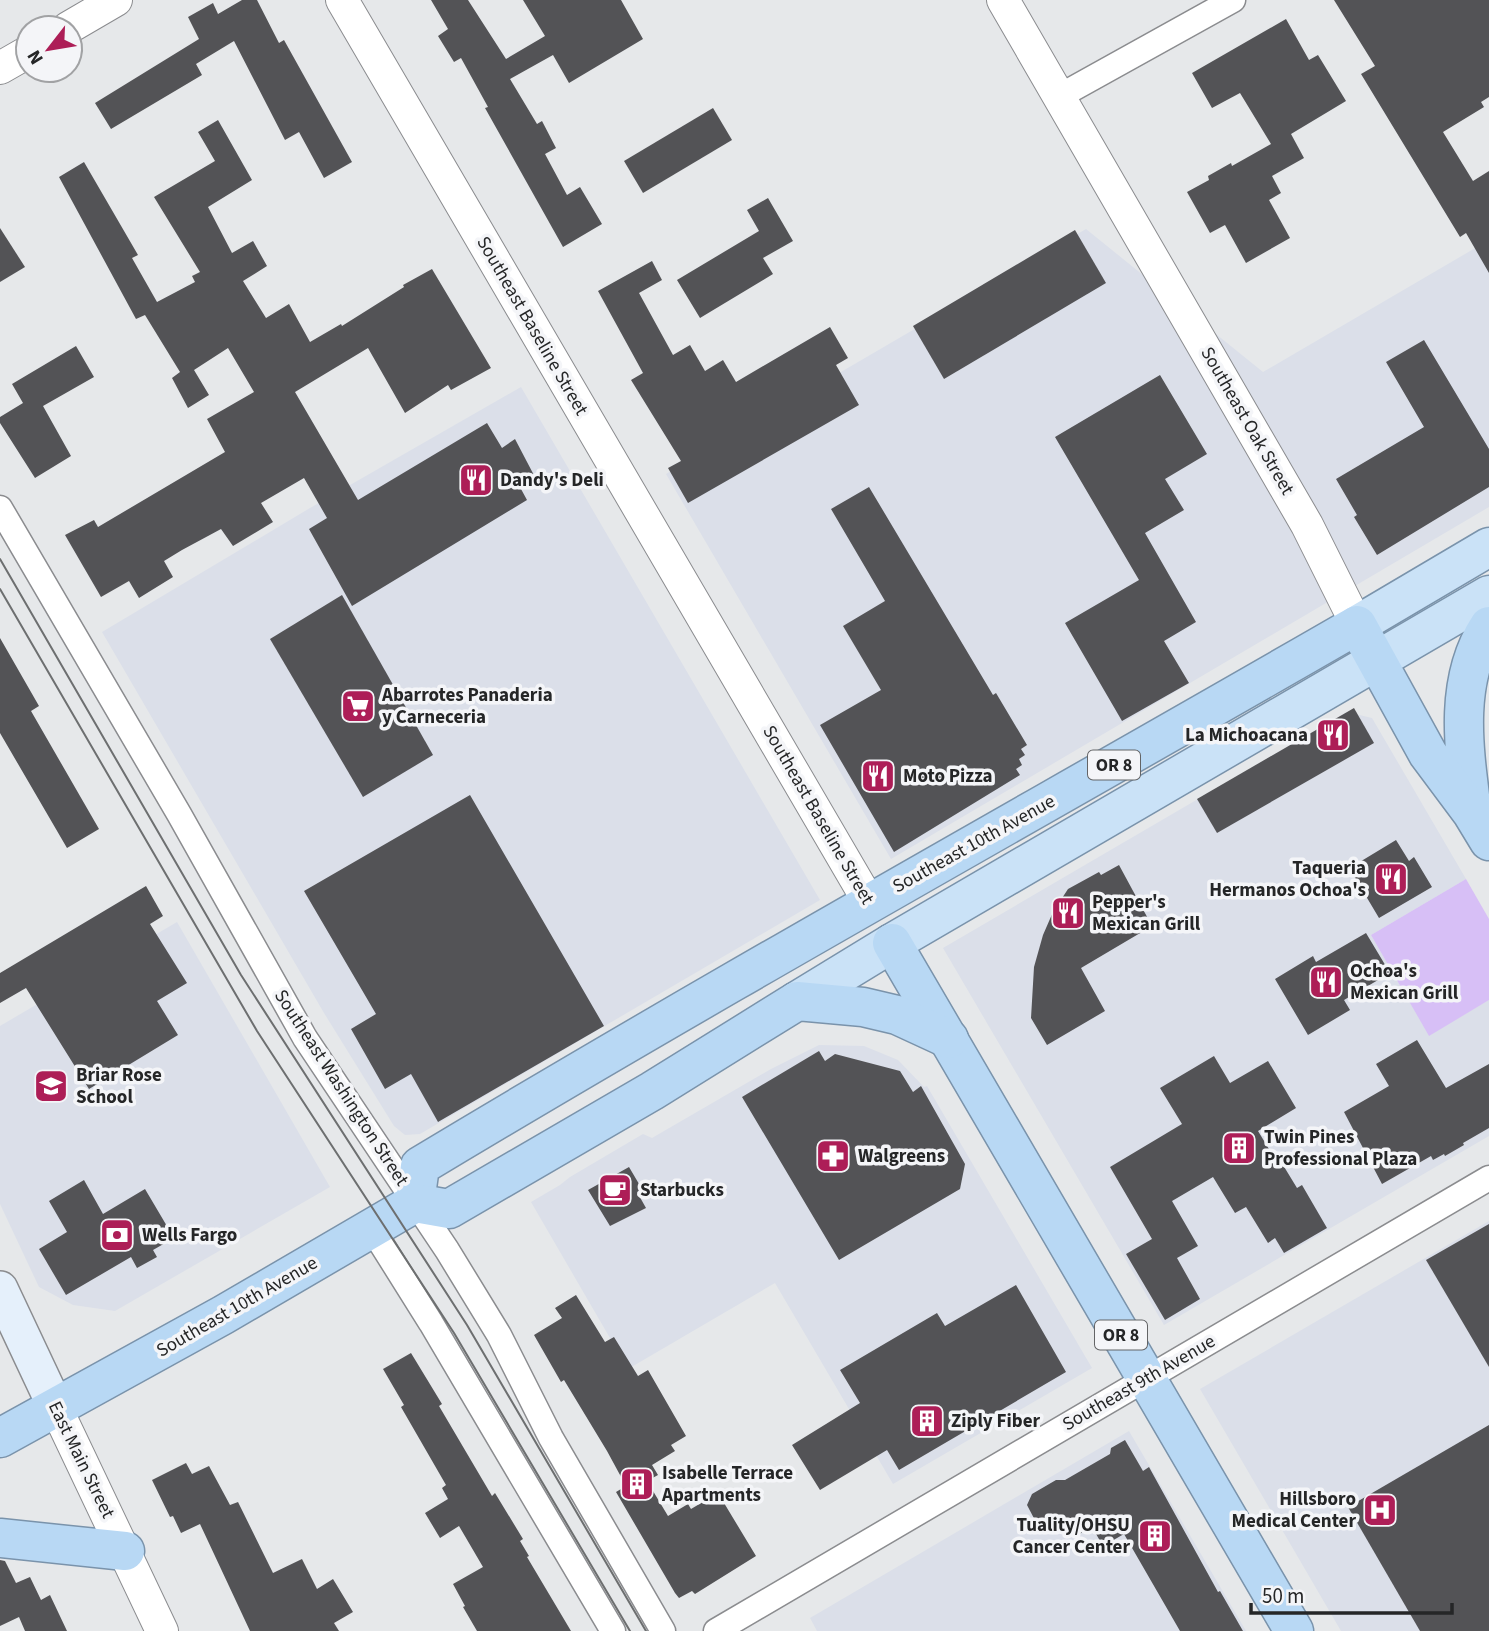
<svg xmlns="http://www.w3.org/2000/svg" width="1489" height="1631" font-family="'Source Sans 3',sans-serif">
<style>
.built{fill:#dbdfe9}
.green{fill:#d7bff6}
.building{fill:#535356}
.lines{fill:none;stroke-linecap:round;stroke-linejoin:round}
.minor-casing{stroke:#8b8c8f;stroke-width:27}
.tertiary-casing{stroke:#8b8c8f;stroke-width:34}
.secondary-casing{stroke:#8b8c8f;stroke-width:38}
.primary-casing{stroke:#7a93ab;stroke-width:41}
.trunk-casing{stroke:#7a93ab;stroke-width:41}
.minor{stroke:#fff;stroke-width:24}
.tertiary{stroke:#fff;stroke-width:32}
.secondary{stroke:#e5f0fb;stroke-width:35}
.primary{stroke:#cae2f7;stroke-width:38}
.trunk{stroke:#b8d8f4;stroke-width:38}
.tram{stroke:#6d6f70;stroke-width:2}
.labels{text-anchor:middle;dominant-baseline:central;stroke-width:7;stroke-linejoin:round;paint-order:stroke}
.shield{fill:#f4f5f8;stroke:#636466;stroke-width:2}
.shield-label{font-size:18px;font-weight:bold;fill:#252627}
.street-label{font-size:19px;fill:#252627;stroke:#f4f5f8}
.poi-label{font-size:19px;font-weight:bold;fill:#252627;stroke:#f4f5f8;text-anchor:start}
</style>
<rect width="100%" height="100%" fill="#e6e8ea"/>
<!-- built -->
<g class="built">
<polygon points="1086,229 1263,372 1489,240 1489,507 891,859 666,474"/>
<polygon points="521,387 820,900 420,1134 405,1135 394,1126 324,1013 102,632 310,508"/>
<polygon points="1347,712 1372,718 1466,879 1371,935 1429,1035 1489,1000 1489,1136 1164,1325 943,948"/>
<polygon points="177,922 330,1187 115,1311 73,1305 39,1287 0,1204 0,1026"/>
<polygon points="819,1045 864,1046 898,1060 924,1087 927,1086 1092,1368 893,1484 775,1283 628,1369 531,1202 560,1185 570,1177 643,1134 652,1138 771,1069"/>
<polygon points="1489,1221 1489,1631 1341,1631 1200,1389"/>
<polygon points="1129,1431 1246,1631 817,1631 810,1618"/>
</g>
<!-- green -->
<polygon class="green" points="1466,879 1489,919 1489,1000 1429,1036 1371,935"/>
<!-- building -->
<g class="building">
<polygon points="242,0 257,0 279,43 284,40 352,162 324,178 299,132 285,140 234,41 196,64 202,75 111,129 95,103 199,39 188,17 213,3 218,14"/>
<polygon points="431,0 468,0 506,59 545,36 523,0 621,0 643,39 569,83 553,55 510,79 537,124 542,121 556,148 545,154 567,195 580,187 602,224 563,247 485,108 488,107 461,58 454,62 438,36 448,29"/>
<polygon points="1334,0 1489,0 1489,97 1481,102 1484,107 1443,132 1473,181 1489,171 1489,273 1466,233 1460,237 1361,74 1375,66"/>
<polygon points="1286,19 1309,60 1318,55 1346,101 1291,134 1304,158 1272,176 1281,193 1269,200 1290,238 1246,263 1225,225 1210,233 1187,192 1209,180 1208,176 1231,163 1232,166 1271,144 1240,93 1212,108 1192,73"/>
<polygon points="713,108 732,140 643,193 624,161"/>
<polygon points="218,120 252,180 208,207 232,253 253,241 267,266 243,281 266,318 289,304 310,342 341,324 342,326 404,287 403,285 432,269 491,368 451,390 448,385 405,413 368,348 295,392 358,500 487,423 502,448 515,439 537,481 521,489 527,500 352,606 309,529 327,518 304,478 261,503 273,522 233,546 221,529 182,550 164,561 173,577 139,598 129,581 101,597 65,535 94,520 98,527 225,452 207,419 254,392 228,348 194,370 209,395 188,408 172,378 180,372 145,315 136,319 59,177 84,162 138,255 132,258 157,302 195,282 192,276 200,272 154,197 215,161 198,132"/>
<polygon points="768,198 793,241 763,258 773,274 700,318 677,280 759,231 747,210"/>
<polygon points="0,228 25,267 0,282"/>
<polygon points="1075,230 1106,283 944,379 913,326"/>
<polygon points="652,261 662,280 639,293 673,355 690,345 705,371 723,360 736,382 830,327 848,358 836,365 859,405 688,503 668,468 681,461 631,380 643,373 598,291"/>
<polygon points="1424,340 1489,449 1489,487 1377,555 1354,517 1357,515 1336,479 1424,427 1386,362"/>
<polygon points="76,346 94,377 43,406 71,456 35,478 0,423 0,417 23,403 12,384"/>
<polygon points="1160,375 1207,454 1165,479 1184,510 1145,533 1196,622 1164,641 1189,683 1122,721 1065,623 1139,580 1055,437"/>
<polygon points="869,487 993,695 996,693 1027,745 1021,749 1025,755 1019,759 1022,765 1016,769 1020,775 894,852 820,725 881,690 843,626 885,601 831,509"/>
<polygon points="342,595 433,755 363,797 270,639"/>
<polygon points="0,638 39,706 31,711 99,829 67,848 0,733"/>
<polygon points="1354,708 1374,743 1217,833 1197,799"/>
<polygon points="470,795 604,1026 438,1122 411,1074 385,1089 351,1029 376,1014 304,891"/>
<polygon points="1396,840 1409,861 1414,857 1432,887 1379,918 1351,871 1359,866 1358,863"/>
<polygon points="1119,865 1152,926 1081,968 1105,1011 1047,1045 1031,1018 1034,967 1043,935 1053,912 1068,889 1099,872 1101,875"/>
<polygon points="146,886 163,916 150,924 187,983 157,1001 178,1035 89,1089 26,988 0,1003 0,973"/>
<polygon points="1366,933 1390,973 1344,1000 1350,1010 1308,1035 1275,979 1313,956 1316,962"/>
<polygon points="1417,1040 1446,1088 1489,1064 1489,1128 1463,1143 1464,1145 1445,1156 1444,1154 1433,1160 1431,1156 1382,1184 1344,1112 1389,1086 1376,1064"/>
<polygon points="819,1051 825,1061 835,1054 900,1071 913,1092 921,1086 965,1164 960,1189 839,1260 742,1097"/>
<polygon points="1214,1056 1230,1083 1268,1061 1296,1108 1258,1131 1280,1167 1283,1165 1297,1188 1302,1185 1327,1228 1284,1253 1275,1238 1268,1243 1246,1207 1235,1213 1213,1177 1172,1201 1198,1246 1177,1258 1200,1299 1165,1320 1126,1254 1152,1239 1110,1167 1182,1124 1160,1088"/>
<polygon points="629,1167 642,1189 637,1192 646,1208 610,1226 588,1190"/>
<polygon points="84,1180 103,1214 145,1189 174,1238 153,1250 157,1257 137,1268 131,1257 66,1295 39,1249 67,1232 49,1201"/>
<polygon points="1489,1224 1489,1367 1426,1260"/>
<polygon points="1016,1285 1066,1372 899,1470 887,1450 820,1490 792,1445 860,1403 840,1370 937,1313 945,1326"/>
<polygon points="576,1295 605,1342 614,1337 638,1376 648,1370 686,1436 671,1445 675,1451 652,1465 658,1475 647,1481 668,1516 688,1504 691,1509 718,1493 756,1556 695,1594 692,1591 679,1598 675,1593 616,1492 626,1486 607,1451 564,1380 561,1382 534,1335 562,1318 555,1308"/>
<polygon points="411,1353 442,1404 439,1406 492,1496 495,1493 523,1539 520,1541 529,1556 527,1557 571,1631 477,1631 463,1607 465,1606 453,1584 483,1567 459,1526 440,1538 425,1513 448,1499 442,1488 446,1485 401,1407 404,1405 383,1369"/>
<polygon points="1489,1425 1489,1631 1420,1631 1348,1507"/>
<polygon points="1125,1440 1143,1471 1149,1467 1218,1592 1220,1591 1243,1631 1180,1631 1124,1534 1103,1546 1092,1527 1074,1537 1068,1525 1048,1533 1038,1526 1027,1505 1032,1494 1056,1480 1065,1480 1110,1454 1111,1448"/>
<polygon points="186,1463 192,1474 209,1466 230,1505 238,1502 273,1573 302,1559 317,1589 333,1579 353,1612 334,1623 339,1631 250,1631 200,1524 181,1533 173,1516 170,1517 152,1480"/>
<polygon points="0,1560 5,1561 16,1583 30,1577 41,1600 50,1595 67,1631 25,1631 19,1617 0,1626"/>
</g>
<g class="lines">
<!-- minor casing -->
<g class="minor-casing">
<g id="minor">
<polyline points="1060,96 1233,0"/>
<polyline points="0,508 179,814 305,1038 447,1250 499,1335 551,1438 663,1631"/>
<polyline points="372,1229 431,1323 613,1631"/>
<polyline points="716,1631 1489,1178"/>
</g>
</g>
<!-- tertiary casing -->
<g class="tertiary-casing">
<g id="tertiary">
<polyline points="342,0 869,902"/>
<polyline points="1003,0 1307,525 1357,625"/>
<polyline points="68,28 116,0"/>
<polyline points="0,68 28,52"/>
<polyline points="56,1408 162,1631"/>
</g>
</g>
<!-- secondary casing -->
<g class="secondary-casing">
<polyline id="secondary" points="0,1289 56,1408"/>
</g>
<!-- primary casing -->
<g class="primary-casing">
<g id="primary">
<polyline points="1357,625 1489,547"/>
<polyline points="797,1001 892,943 1489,595"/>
</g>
</g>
<!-- trunk casing -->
<g class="trunk-casing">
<g id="trunk">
<path d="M 1472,811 C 1464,750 1453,681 1489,626"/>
<polyline points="892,943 1294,1631"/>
<path d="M 415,1203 L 420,1166 C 729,980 1045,805 1357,625 L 1428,754 L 1472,813 L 1489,841"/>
<polyline points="0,1438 223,1315 415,1203 449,1209 652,1091 797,1001 863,1007 897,1015 949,1039"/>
<polyline points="0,1538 125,1551"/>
</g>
</g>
<!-- minor -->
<use href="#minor" class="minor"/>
<!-- tertiary -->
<use href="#tertiary" class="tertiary"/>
<!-- secondary -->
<use href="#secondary" class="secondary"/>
<!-- primary -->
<use href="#primary" class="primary"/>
<!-- trunk -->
<use href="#trunk" class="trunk"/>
<!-- tram -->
<g class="tram">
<polyline points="0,559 241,975 467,1325 646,1631"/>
<polyline points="0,589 257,1031 454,1333 630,1631"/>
</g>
</g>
<!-- icons -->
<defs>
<g id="restaurant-square" transform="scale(1.75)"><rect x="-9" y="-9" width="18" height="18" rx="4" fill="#ad1e57" stroke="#f4f5f8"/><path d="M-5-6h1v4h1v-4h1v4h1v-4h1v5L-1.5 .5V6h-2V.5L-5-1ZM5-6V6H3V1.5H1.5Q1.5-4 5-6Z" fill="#fff"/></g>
<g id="supermarket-square" transform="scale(1.75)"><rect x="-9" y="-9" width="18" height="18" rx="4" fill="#ad1e57" stroke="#f4f5f8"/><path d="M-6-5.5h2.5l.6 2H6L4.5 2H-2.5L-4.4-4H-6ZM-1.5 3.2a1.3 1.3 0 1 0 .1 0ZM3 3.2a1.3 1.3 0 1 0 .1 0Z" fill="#fff"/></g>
<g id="school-square" transform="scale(1.75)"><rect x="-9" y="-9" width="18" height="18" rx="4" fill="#ad1e57" stroke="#f4f5f8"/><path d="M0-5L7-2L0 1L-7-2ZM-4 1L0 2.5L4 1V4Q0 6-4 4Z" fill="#fff"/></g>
<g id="building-square" transform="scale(1.75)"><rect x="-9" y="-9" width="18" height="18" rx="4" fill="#ad1e57" stroke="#f4f5f8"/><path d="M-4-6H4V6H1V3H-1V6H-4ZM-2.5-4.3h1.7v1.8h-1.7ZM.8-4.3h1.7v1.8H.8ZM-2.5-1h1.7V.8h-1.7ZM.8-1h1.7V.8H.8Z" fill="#fff"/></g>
<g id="pharmacy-square" transform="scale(1.75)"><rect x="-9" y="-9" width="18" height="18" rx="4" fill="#ad1e57" stroke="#f4f5f8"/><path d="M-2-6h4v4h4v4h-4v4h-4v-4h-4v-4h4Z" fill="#fff"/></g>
<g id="cafe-square" transform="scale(1.75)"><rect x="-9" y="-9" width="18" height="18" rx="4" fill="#ad1e57" stroke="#f4f5f8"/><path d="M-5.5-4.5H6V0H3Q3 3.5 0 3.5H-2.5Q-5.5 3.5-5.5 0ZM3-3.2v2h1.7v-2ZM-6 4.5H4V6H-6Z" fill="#fff"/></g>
<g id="bank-square" transform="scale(1.75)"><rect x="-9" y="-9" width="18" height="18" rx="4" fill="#ad1e57" stroke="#f4f5f8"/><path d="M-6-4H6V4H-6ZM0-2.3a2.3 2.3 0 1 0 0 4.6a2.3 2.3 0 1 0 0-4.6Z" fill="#fff"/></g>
<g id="hospital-square" transform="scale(1.75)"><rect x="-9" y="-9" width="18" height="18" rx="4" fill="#ad1e57" stroke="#f4f5f8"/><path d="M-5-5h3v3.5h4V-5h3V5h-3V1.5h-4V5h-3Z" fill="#fff"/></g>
</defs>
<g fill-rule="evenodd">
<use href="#restaurant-square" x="476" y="480"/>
<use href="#supermarket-square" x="358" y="706"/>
<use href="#restaurant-square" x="1333" y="735"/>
<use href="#restaurant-square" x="878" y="776"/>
<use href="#restaurant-square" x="1391" y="879"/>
<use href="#restaurant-square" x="1068" y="913"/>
<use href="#restaurant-square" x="1326" y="982"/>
<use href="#school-square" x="51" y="1086"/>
<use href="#building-square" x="1239" y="1148"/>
<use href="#pharmacy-square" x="833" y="1156"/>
<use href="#cafe-square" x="615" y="1190"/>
<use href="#bank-square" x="117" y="1235"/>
<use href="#building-square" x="927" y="1421"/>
<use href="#building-square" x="637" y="1484"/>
<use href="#hospital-square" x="1380" y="1510"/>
<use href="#building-square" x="1155" y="1536"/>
</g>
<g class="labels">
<!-- shield labels -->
<g class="shield">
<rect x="1088" y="750.5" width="52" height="29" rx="5"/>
<rect x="1095" y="1320.5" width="52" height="29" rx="5"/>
</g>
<g class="shield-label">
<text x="1114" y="765">OR 8</text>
<text x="1121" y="1335">OR 8</text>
</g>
<!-- street labels -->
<g class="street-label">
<text transform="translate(532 326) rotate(60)">Southeast Baseline Street</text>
<text transform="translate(1247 421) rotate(60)">Southeast Oak Street</text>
<text transform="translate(818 815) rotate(60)">Southeast Baseline Street</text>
<text transform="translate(974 844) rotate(-29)">Southeast 10th Avenue</text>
<text transform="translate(341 1088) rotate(57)">Southeast Washington Street</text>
<text transform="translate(237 1307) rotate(-30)">Southeast 10th Avenue</text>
<text transform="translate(1139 1383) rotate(-30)">Southeast 9th Avenue</text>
<text transform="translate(81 1460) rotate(64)">East Main Street</text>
</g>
<!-- poi labels -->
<g class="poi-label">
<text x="500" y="480">Dandy's Deli</text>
<text x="382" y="695">Abarrotes Panaderia<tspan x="382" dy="22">y Carneceria</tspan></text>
<text x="1308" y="735" text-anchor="end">La Michoacana</text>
<text x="903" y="776">Moto Pizza</text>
<text x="1366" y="868" text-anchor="end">Taqueria<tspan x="1366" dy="22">Hermanos Ochoa's</tspan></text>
<text x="1092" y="902">Pepper's<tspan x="1092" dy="22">Mexican Grill</tspan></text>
<text x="1350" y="971">Ochoa's<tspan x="1350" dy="22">Mexican Grill</tspan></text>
<text x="76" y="1075">Briar Rose<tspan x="76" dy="22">School</tspan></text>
<text x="1264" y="1137">Twin Pines<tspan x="1264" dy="22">Professional Plaza</tspan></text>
<text x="858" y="1156">Walgreens</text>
<text x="640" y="1190">Starbucks</text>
<text x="142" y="1235">Wells Fargo</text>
<text x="951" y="1421">Ziply Fiber</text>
<text x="662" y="1473">Isabelle Terrace<tspan x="662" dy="22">Apartments</tspan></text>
<text x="1356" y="1499" text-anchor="end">Hillsboro<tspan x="1356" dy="22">Medical Center</tspan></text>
<text x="1130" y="1525" text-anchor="end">Tuality/OHSU<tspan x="1130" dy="22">Cancer Center</tspan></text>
</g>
</g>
<!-- north arrow -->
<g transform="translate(49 49) rotate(239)"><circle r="33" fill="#f4f5f8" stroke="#a1a2a4" stroke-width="2"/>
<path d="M0-5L12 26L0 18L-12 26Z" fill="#ad1e57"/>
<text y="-10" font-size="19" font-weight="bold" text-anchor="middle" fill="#252627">N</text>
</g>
<!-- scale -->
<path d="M1251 1603v10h201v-10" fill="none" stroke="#252627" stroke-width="3.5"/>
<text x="1262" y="1603" font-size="21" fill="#252627" stroke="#f4f5f8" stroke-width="5" paint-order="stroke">50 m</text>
</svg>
